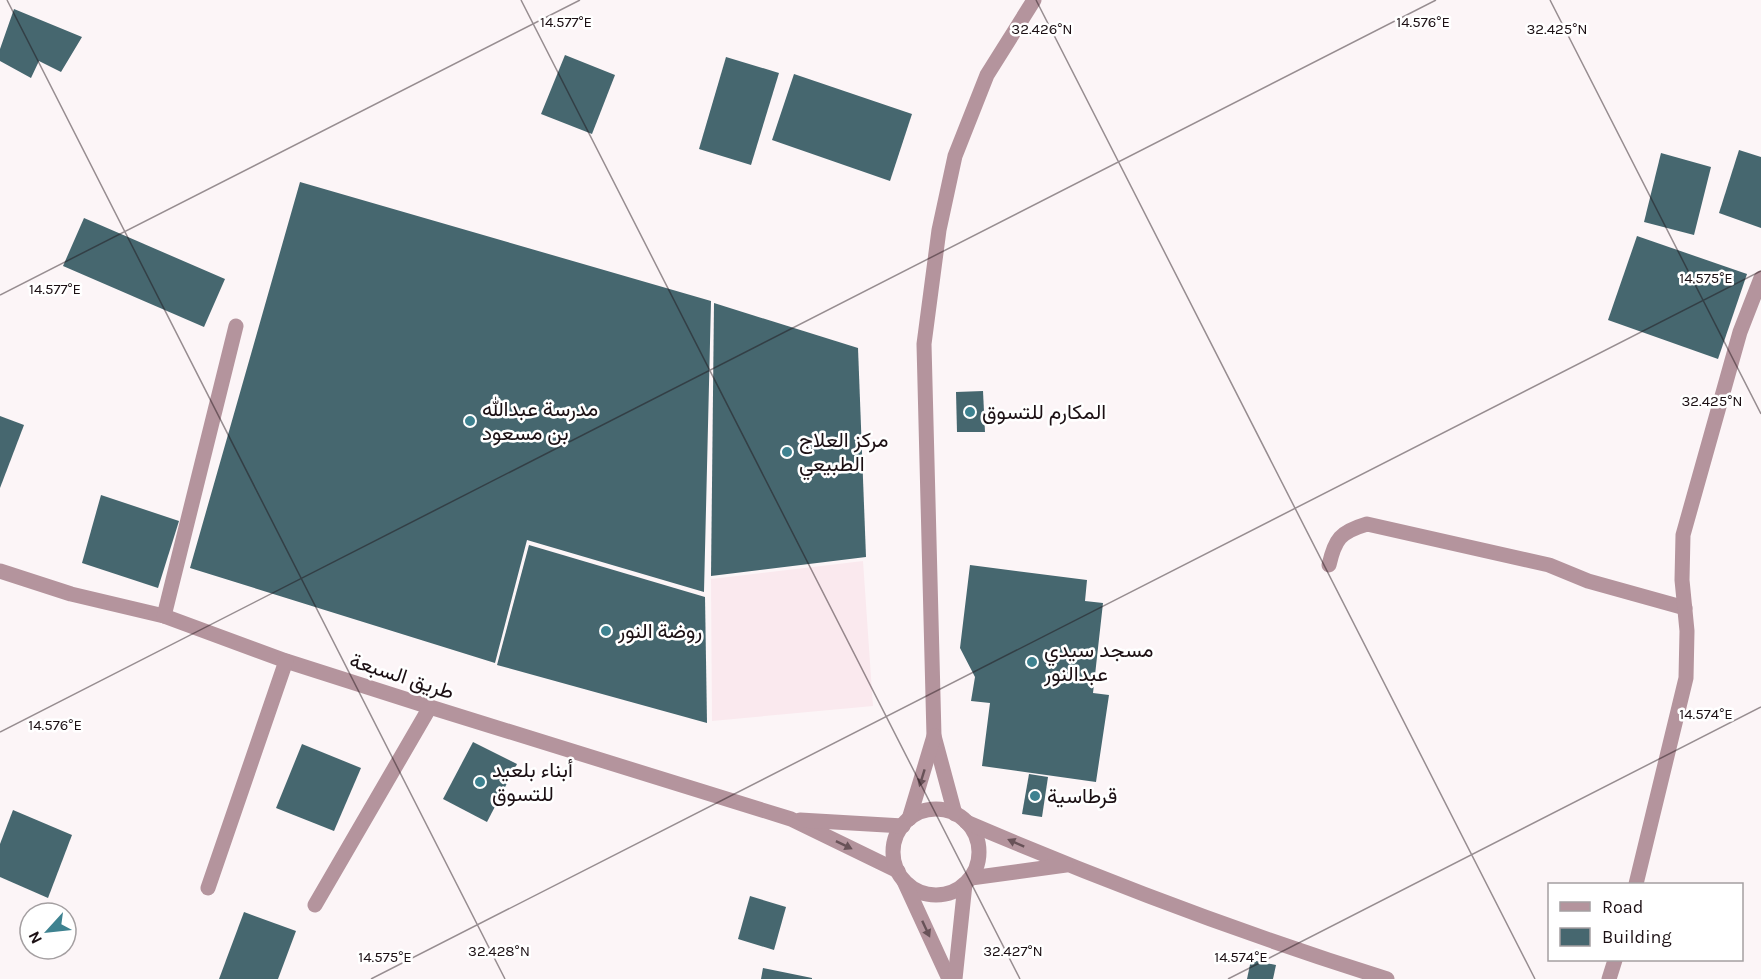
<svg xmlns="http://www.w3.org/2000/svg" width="1761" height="979" font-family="Karla,Vazirmatn,sans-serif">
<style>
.built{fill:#fae9ee}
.building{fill:#46676f}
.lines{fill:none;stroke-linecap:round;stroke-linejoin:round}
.minor{stroke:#b4949d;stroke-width:15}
.oneway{fill:#685258}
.ticks{fill:none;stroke:#1c1014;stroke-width:1.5;stroke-opacity:0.45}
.poi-dot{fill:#3e8290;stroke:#fff;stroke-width:2}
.labels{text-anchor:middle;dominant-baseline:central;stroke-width:5;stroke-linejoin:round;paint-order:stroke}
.poi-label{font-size:21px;fill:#1c1014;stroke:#fff;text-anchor:start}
.street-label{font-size:21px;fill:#1c1014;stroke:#fff}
.ticks-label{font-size:15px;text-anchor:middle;fill:#1c1014;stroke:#fff;stroke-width:5;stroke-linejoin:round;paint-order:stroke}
</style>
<rect width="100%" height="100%" fill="#fcf5f7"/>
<!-- built -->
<polygon class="built" points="863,561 873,706 712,721 711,579"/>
<!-- building -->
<g class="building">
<polygon points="14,9 82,37 61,72 39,61 31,78 0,61 0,49"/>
<polygon points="565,55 615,75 592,134 541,114"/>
<polygon points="726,57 779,73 751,165 699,149"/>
<polygon points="794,74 912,114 890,181 772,140"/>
<polygon points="1739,150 1761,157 1761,228 1719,213"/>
<polygon points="1661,153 1711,167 1694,235 1644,222"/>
<polygon points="300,182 711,301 704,592 527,540 495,663 190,568"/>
<polygon points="84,218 225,279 204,327 63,266"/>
<polygon points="1637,236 1747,274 1718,359 1608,320"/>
<polygon points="714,303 858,348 866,557 711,576"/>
<polygon points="983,391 985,432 957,432 956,392"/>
<polygon points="0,416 24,425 0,488"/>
<polygon points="101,495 179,521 158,588 82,563"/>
<polygon points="529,545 705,597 707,723 497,665"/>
<polygon points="970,565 1087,580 1085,601 1103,603 1093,693 1109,695 1096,782 982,766 990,703 971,701 975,677 960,648"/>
<polygon points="473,742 517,764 487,822 443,799"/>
<polygon points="302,744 361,768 334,831 276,808"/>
<polygon points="1029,774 1048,777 1042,817 1022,814"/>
<polygon points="13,810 72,835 48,898 0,877 0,844"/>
<polygon points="750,896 786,907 774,950 738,939"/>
<polygon points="244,912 296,931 278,979 219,979"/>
<polygon points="1251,960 1276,965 1273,979 1247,979"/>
<polygon points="763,968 812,978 812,979 761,979"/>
</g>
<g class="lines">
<!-- minor -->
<g class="minor">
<path d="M 1329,565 C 1335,539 1340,532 1367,524 L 1549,565 L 1588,581 L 1685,608"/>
<polyline points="0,571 71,594 164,616 286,661 430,707 791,819 898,871"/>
<polyline points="164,616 236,326"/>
<circle cx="936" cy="852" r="43"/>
<polyline points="955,814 934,736 924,344 939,230 955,156 987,75 1034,0"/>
<polyline points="909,819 934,736"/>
<polyline points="800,820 903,826"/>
<path d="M 966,822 C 1104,881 1244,934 1387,979"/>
<polyline points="971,878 1066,865"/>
<polyline points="904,881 949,979"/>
<polyline points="1636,884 1686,678 1687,631 1682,580 1683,535 1740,332 1761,278"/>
<polyline points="208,888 286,661"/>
<polyline points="315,905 430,707"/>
<polyline points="955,979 965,884"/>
<polyline points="1609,979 1615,960"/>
</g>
</g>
<!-- one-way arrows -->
<defs><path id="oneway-solid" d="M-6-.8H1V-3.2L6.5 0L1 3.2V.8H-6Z" transform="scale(1.5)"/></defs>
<g class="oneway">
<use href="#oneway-solid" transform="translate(922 778) rotate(107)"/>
<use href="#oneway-solid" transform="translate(1016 843) rotate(-156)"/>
<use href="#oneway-solid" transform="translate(844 845) rotate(26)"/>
<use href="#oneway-solid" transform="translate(926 929) rotate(65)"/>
</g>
<!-- ticks -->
<path class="ticks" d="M 7,0 L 505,979M 521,0 L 1020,979M 1036,0 L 1535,979M 1550,0 L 1761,414M 0,295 L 580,0M 0,732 L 1436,0M 371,979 L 1761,271M 1228,979 L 1761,707"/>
<!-- markers -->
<g class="poi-dot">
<circle cx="970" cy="412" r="6"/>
<circle cx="470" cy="421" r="6"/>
<circle cx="787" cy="452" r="6"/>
<circle cx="606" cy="631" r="6"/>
<circle cx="1032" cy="662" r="6"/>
<circle cx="480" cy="782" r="6"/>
<circle cx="1035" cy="796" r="6"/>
</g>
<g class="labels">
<!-- poi labels -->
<g class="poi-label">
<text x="482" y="409">مدرسة عبدالله<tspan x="482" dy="24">بن مسعود</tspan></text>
<text x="982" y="412">المكارم للتسوق</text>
<text x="799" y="440">مركز العلاج<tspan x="799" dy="24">الطبيعي</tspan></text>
<text x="618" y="631">روضة النور</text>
<text x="1044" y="650">مسجد سيدي<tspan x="1044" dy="24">عبدالنور</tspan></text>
<text x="492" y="770">أبناء بلعيد<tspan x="492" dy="24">للتسوق</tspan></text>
<text x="1047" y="796">قرطاسية</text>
</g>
<!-- street labels -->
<g class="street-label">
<text transform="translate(402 676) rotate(18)">طريق السبعة</text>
</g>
</g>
<g class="ticks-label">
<text x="1423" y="27">14.576°E</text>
<text x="566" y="27">14.577°E</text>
<text x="1042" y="34">32.426°N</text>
<text x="1557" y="34">32.425°N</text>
<text x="1706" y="283">14.575°E</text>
<text x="55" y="294">14.577°E</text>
<text x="1712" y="406">32.425°N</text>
<text x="1706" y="719">14.574°E</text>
<text x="55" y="730">14.576°E</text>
<text x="499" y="956">32.428°N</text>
<text x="1013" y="956">32.427°N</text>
<text x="385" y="962">14.575°E</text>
<text x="1241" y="962">14.574°E</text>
</g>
<!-- legend -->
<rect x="1548" y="883" width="195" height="78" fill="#ffffff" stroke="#a49fa1" stroke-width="1.5"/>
<rect x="1560" y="902" width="30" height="9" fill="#b4949d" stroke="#a49fa1" stroke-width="1.5"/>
<text x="1602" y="913" font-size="18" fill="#1c1014">Road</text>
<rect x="1560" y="928" width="30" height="18" fill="#46676f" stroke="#a49fa1" stroke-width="1.5"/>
<text x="1602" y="943" font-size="18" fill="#1c1014">Building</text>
<!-- north arrow -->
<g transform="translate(48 931) rotate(243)"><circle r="28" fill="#ffffff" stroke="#a49fa1" stroke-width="1.5"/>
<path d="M0-4.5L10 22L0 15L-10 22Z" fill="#3e8290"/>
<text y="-9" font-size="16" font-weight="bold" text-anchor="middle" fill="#1c1014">N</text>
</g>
</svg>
